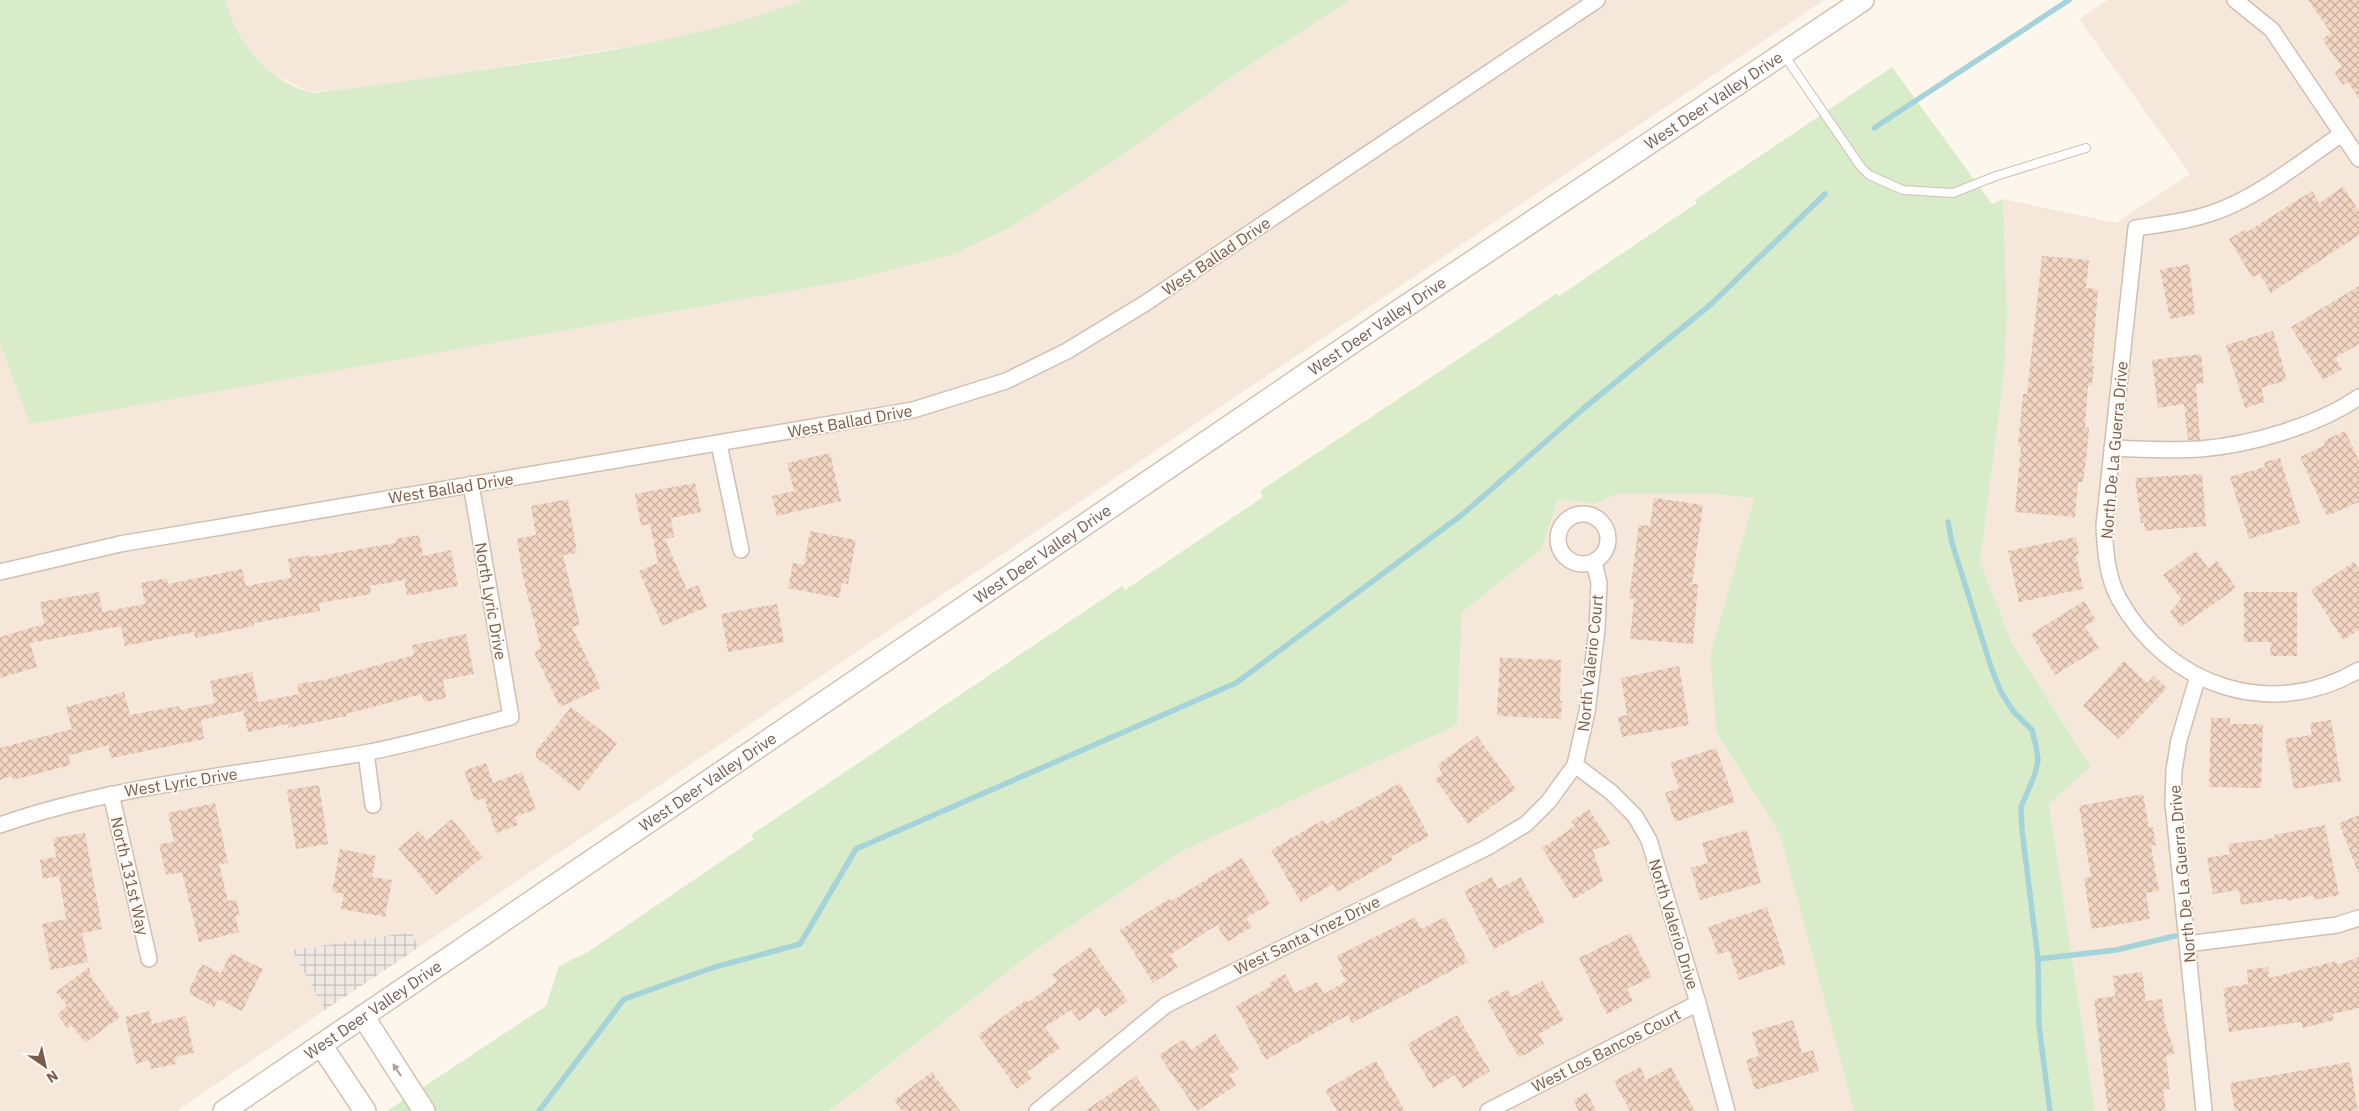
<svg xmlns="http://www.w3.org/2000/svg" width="2359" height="1111" font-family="'IBM Plex Sans',sans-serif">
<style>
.residential{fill:#f5e8da}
.industrial{fill:url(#industrial-grid)}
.green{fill:#d8ecc9}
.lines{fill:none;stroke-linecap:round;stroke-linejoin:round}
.stream{stroke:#a5d3da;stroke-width:5.5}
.building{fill:url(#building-cross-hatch)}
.lane-casing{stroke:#d1beb0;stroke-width:10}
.street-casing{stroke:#d1beb0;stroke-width:18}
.secondary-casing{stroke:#d6c0b0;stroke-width:24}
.lane{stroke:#fff;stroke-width:8}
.street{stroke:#fff;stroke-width:15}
.secondary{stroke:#fff;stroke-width:21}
.oneway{fill:#af9d94}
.labels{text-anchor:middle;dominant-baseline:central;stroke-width:4;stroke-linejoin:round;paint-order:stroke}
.street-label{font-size:16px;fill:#7a5c4d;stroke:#fffaf3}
</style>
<defs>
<pattern id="industrial-grid" width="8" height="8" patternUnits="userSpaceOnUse" patternTransform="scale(1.25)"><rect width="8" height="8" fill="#efe9e4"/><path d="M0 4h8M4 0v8" fill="none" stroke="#c7c0bb"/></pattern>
<pattern id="building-cross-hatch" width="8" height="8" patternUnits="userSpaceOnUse" patternTransform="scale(1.25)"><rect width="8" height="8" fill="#f3d5c3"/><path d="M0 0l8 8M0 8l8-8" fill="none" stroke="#cab0a1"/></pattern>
</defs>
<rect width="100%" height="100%" fill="#fdf6ec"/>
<!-- residential -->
<g class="residential">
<polygon points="225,0 804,0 763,16 670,40 385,85 309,92 273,74 246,47 230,17"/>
<polygon points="1350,0 1824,0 418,948 411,932 292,950 325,1010 177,1111 0,1111 0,344 30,423 847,281 955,254 1013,226 1121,156 1227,80"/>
<polygon points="2108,0 2359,0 2359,1111 2095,1111 2049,804 2091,767 2012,643 1980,562 2004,376 2007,313 2003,199 2116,223 2190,174 2079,19"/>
<polygon points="1617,494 1712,494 1754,498 1710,656 1716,731 1780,835 1854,1111 831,1111 1037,949 1182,851 1457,725 1462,612 1542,549 1558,499 1594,504"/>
</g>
<!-- industrial -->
<polygon class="industrial" points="412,932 418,948 325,1010 292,950"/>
<!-- green -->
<g class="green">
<path d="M 0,0 L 225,0 C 236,41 266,79 308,92 C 315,94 326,91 334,90 C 365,87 396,83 428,78 C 555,58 683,46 804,0 L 1350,0 L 1227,80 L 1121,156 L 1013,226 L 955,254 L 847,281 L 30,424 L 0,344 Z"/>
<polygon points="1892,67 1992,204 2003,199 2007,313 2004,376 1980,562 2012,643 2091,767 2049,804 2095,1111 1854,1111 1780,835 1716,731 1710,656 1754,498 1712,494 1617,494 1594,504 1558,499 1542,549 1462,612 1457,725 1182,851 1037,949 830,1111 387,1111 546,1006 559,966 588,952 754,839 751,835 1109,595 1122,586 1125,590 1263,497 1260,491 1556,294 1559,296 1697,203 1695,200"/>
</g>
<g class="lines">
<!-- stream -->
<g class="stream">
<polyline points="1874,128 2069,0"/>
<polyline points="1948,522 1952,543 1991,667 2001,692 2013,711 2032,730 2036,746 2038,760 2035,774 2021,807 2022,830 2038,959 2039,1026 2050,1111"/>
<polyline points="2038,959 2116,950 2175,936"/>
<polyline points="539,1111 624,999 715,967 800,944 856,849 1236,683 1463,514 1584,408 1710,305 1825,194"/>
</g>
</g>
<!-- building -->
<g class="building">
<polygon points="2308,0 2359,0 2359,99 2348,82 2343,85 2334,72 2342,67 2322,39 2331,33"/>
<polygon points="2343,187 2359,211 2359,235 2271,293 2260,274 2252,277 2229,239 2245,229 2247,232 2312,191 2319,203"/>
<polygon points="2042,256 2089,260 2086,288 2098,289 2092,366 2094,366 2092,385 2088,385 2085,427 2089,428 2087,451 2083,482 2078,482 2075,517 2015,512 2021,446 2018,446 2023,394 2027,394"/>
<polygon points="2189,264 2195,314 2170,319 2160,270"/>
<polygon points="2359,286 2359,344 2335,358 2342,369 2323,380 2291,327"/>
<polygon points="2273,331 2287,380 2261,388 2265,402 2245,408 2226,345"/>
<polygon points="2201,354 2204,383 2196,384 2200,440 2188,440 2184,404 2158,408 2152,360"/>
<polygon points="2345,431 2359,461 2359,502 2327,516 2300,457 2325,445 2323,441"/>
<polygon points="830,453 841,501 777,516 772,496 794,491 787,463"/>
<polygon points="2280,458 2300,523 2249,539 2230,477 2265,467 2264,462"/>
<polygon points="2202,474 2206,526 2145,531 2144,523 2141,523 2135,478"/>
<polygon points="695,483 701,512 671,518 674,537 665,539 687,590 698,585 707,607 662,626 639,571 658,563 650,524 641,526 635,494"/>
<polygon points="1654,498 1703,505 1692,584 1698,584 1693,644 1630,639 1634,599 1629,598 1639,525 1650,526"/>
<polygon points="568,499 577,553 563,555 580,625 572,627 601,688 560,707 534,652 541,649 523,577 517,539 536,535 531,506"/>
<polygon points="810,531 856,540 848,584 842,583 839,598 788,588 793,563 804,565"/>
<polygon points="419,535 423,556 451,550 458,586 407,596 404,580 370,586 371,594 319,603 320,611 254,623 254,626 195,638 194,632 125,646 121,626 30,643 37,667 0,678 0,637 44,624 40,602 99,592 102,612 145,604 141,583 167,578 168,584 242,569 246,586 291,578 288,559 311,555 311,557 396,543 396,539"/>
<polygon points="2076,537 2079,554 2076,555 2083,589 2019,602 2008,551"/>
<polygon points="2196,551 2208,568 2217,561 2236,588 2181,627 2170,612 2181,599 2163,575"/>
<polygon points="2354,562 2359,570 2359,630 2343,640 2311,590"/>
<polygon points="2244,592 2297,592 2297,656 2270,656 2271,642 2244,642"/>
<polygon points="2084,601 2096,620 2085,626 2099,648 2055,675 2031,634"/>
<polygon points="777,604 784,642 728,652 721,614"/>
<polygon points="466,634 474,674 443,680 446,698 424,702 422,694 346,714 347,716 288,728 288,724 248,732 243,711 201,720 204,739 111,758 108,745 68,756 71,765 13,780 12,776 0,780 0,748 72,729 66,707 124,692 130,715 179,706 180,710 215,703 210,681 252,672 258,702 299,694 297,684 324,680 414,655 412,645"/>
<polygon points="1500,658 1561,660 1560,701 1562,701 1561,719 1497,716"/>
<polygon points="2124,661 2147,683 2154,676 2167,688 2119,739 2083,706"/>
<polygon points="1679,666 1689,725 1622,737 1618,717 1627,715 1621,678"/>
<polygon points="571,707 617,743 579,791 536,757 536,751"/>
<polygon points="2211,718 2230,718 2230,724 2263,724 2261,788 2209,787"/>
<polygon points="2331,720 2341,781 2294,789 2285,739 2312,735 2310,723"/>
<polygon points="1477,736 1516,789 1468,824 1435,779 1443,774 1437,765"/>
<polygon points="1716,748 1735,802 1675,822 1665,793 1679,788 1670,763"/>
<polygon points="486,763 493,783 522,772 536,809 515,817 518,825 496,833 484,798 475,801 464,771"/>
<polygon points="1400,783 1429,836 1391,857 1393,860 1337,892 1333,884 1301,902 1271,850 1323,820 1326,824"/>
<polygon points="319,785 328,844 296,849 287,790"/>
<polygon points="2143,794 2149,828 2153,827 2156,845 2151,846 2159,891 2146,893 2150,919 2092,929 2084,878 2091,877 2079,806"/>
<polygon points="215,803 228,863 219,864 228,901 236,899 240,915 235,916 239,932 199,942 182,872 166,875 159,844 174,842 168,813"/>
<polygon points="1589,809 1611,844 1593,850 1603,881 1574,899 1542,848 1575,826 1571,821"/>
<polygon points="2359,815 2359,871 2358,872 2339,823"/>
<polygon points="452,819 483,857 436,895 398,848 419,831 427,840"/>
<polygon points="2325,825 2339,895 2314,900 2313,895 2287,901 2287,898 2241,905 2239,890 2213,894 2207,858 2230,854 2228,844 2275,838 2274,835"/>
<polygon points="1747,830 1761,883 1700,900 1691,868 1708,863 1702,843"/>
<polygon points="85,833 102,929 82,933 88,962 51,970 42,924 66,919 59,876 43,879 40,860 56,857 53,838"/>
<polygon points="340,849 376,856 372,877 392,880 385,917 341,909 344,894 332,892"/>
<polygon points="1242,858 1270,904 1246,918 1252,927 1227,942 1217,925 1170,955 1178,967 1153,983 1120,930 1169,899 1171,901"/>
<polygon points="1492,877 1498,889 1521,877 1545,922 1494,949 1464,891"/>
<polygon points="1767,907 1786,964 1739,980 1729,951 1718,955 1708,927"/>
<polygon points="1415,917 1421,929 1445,917 1468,962 1352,1023 1348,1015 1266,1060 1236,1006 1271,986 1269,983 1285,974 1295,993 1317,982 1324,994 1346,981 1340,970 1343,968 1337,956"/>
<polygon points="1630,933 1652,977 1627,989 1633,1001 1607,1014 1579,958"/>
<polygon points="1090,947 1128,1001 1105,1017 1098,1007 1079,1021 1071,1010 1045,1027 1060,1048 1027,1072 1032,1078 1017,1089 978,1035 1026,1000 1028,1002 1057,982 1052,974"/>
<polygon points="231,953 263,969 242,1011 218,999 214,1007 190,994 190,988 202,964 221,973"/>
<polygon points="2359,957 2359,1008 2332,1014 2334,1020 2303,1028 2301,1022 2229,1032 2223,988 2248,984 2247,970 2268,967 2269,978 2336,961 2337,965"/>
<polygon points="89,967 91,977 120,1017 85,1043 71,1025 67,1028 57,1014 67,1006 56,992"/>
<polygon points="2142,972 2146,1001 2162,999 2165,1023 2175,1053 2166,1056 2170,1089 2163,1090 2166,1111 2108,1111 2094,999 2115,996 2113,976"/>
<polygon points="1542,981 1564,1020 1539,1034 1544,1044 1519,1058 1487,1001 1507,989 1512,997"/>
<polygon points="149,1011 152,1024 186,1016 194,1053 175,1057 176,1064 151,1069 149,1060 136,1064 125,1017"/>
<polygon points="1457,1015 1490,1071 1463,1088 1455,1075 1433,1088 1407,1044"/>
<polygon points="1793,1020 1802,1053 1813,1050 1819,1071 1755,1090 1746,1060 1759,1056 1752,1032"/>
<polygon points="1215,1034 1239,1069 1230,1075 1236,1085 1197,1111 1159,1055 1184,1039 1191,1050"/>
<polygon points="1376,1061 1405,1111 1337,1111 1325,1090"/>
<polygon points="2350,1062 2358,1111 2235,1111 2230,1083"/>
<polygon points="1640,1067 1646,1080 1671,1067 1695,1111 1630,1111 1614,1081"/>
<polygon points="932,1072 960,1111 902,1111 894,1100"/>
<polygon points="1136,1076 1160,1111 1085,1111"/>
<polygon points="1587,1093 1596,1111 1579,1111 1573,1100"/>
</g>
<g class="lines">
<!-- lane casing -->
<g class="lane-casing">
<polyline id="lane" points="1784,55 1861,167 1869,175 1903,190 1953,193 1996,176 2086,148"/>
</g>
<!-- street casing -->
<g class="street-casing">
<g id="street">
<polyline points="2235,0 2272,30 2359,159"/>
<path d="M 2342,134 C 2303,160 2259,197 2215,212 C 2190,221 2162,224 2136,228 L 2104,525 C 2105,550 2107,577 2119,599 C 2168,687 2272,721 2359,670"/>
<polyline points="719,444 741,550"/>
<path d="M 2112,448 C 2141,449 2170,451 2200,449 C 2250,445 2317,426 2359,397"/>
<circle cx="1583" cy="539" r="25"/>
<polyline points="0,572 120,544 913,410 1006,381 1067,351 1144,304 1597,0"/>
<polyline points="2198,676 2179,740 2174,770 2173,803 2204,1111"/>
<polyline points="366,753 373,805"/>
<polyline points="1575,765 1611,792 1635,816 1649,840 1698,1003 1727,1111"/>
<polyline points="111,794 149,959"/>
<path d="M 0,825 C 117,784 242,775 364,753 C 413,744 463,729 511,717 L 471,484"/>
<polyline points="2187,944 2337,925 2359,918"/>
<polyline points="1037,1111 1166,1005 1486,848 1526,824 1549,801 1575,765 1587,712 1597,629 1599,583 1594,562"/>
<polyline points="1488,1111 1698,1003"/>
</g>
</g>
<!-- secondary casing -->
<g class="secondary-casing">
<g id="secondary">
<polyline points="363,1016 424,1111"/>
<polyline points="321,1045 365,1111"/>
<path id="s1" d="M 224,1111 L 1397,312 L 1863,0"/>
</g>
</g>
<!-- lane -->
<use href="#lane" class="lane"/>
<!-- street -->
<use href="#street" class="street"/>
<!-- secondary -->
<use href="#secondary" class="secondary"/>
</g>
<!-- one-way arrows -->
<defs><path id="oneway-solid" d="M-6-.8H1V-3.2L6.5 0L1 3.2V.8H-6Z" transform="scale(1.25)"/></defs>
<use class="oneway" href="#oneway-solid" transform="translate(397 1070) rotate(-123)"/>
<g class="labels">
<!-- street labels -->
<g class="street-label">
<text stroke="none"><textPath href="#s1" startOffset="1800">West Deer Valley Drive</textPath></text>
<text transform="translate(1216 256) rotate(-34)">West Ballad Drive</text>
<text stroke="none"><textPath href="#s1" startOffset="1395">West Deer Valley Drive</textPath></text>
<text transform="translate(850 421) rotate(-10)">West Ballad Drive</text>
<text transform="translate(2114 450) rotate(-85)">North De La Guerra Drive</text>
<text transform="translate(451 488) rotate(-9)">West Ballad Drive</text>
<text stroke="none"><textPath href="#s1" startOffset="990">West Deer Valley Drive</textPath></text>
<text transform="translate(491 601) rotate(80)">North Lyric Drive</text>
<text transform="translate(1590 663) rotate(-84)">North Valerio Court</text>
<text transform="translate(181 782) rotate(-9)">West Lyric Drive</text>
<text stroke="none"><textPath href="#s1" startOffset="585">West Deer Valley Drive</textPath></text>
<text transform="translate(2182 874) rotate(-95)">North De La Guerra Drive</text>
<text transform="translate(130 876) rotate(77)">North 131st Way</text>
<text transform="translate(1674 924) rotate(73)">North Valerio Drive</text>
<text transform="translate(1307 935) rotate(-26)">West Santa Ynez Drive</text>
<text stroke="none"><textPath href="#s1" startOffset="180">West Deer Valley Drive</textPath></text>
<text transform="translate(1606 1050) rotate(-27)">West Los Bancos Court</text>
</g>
</g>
<!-- north arrow -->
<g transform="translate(45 1066) rotate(146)" stroke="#fffaf3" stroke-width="4" paint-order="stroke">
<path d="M0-4L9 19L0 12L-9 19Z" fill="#7a5c4d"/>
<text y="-8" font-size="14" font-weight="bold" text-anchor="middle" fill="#7a5c4d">N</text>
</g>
</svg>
